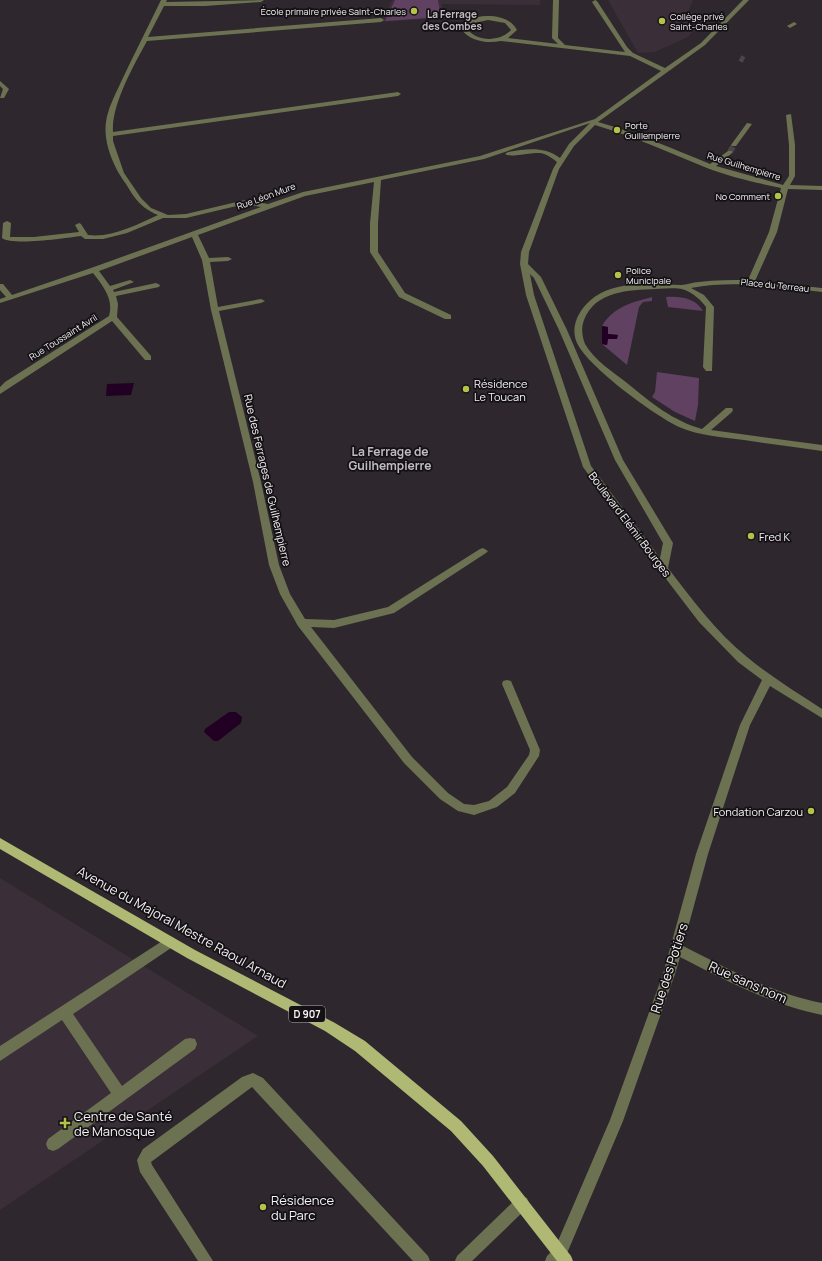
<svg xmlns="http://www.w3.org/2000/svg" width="822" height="1261" font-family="Manrope,sans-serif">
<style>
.built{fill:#3a2e39}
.green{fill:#614161}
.water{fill:#210023}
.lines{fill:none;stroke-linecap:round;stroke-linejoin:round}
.minor-tunnel{stroke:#4c454c;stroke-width:6;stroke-dasharray:6 3;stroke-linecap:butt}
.minor{fill:#6c7251;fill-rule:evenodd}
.major{fill:#afb974;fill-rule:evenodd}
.poi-dot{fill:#b4c24a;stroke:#141114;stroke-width:1.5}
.labels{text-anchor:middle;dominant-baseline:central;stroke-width:3.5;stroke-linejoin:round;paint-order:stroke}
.far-poi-label{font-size:9px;fill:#f6f2f6;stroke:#141114;text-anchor:start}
.far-street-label{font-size:9px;fill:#f6f2f6;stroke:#141114}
.far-neighbourhood-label{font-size:10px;font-weight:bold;fill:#c3bbc3;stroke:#141114}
.shield{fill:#141114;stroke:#b2aeb2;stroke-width:1}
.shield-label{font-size:10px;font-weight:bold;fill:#f6f2f6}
.poi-label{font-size:11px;fill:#f6f2f6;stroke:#141114;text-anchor:start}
.street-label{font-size:11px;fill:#f6f2f6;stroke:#141114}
.neighbourhood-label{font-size:12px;font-weight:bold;fill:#c3bbc3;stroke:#141114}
.near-street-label{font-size:13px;fill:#f6f2f6;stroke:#141114}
.near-poi-label{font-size:13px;fill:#f6f2f6;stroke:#141114;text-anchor:start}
</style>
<rect width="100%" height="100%" fill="#2e272e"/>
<!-- built -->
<g class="built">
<polygon points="392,0 540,0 540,5 442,4 443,18 381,22"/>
<polygon points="608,0 693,0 688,12 709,15 688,37 655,52 638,53"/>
<polygon points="0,878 258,1036 0,1210"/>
</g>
<!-- green -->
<g class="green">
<polygon points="395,0 438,0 441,17 385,21"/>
<path d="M 652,297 L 652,301 L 643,302 L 639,307 L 627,365 L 602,344 L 607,345 L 608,339 L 618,335 L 608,334 L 608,327 L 602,326 C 613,307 633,302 652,297 Z"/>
<path d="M 666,297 C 681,296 695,298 703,311 L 668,307 Z"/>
<polygon points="657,372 699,378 698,405 695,421 675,412 652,397 655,392"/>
</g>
<!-- water -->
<g class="water">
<polygon points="602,326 608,327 608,334 618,335 617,339 608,339 607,345 602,344"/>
<polygon points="134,383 131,395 106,396 107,384"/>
<polygon points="229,712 236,712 242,717 241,723 218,741 214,741 204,732 205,729"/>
</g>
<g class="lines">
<!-- minor-tunnel -->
<g class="minor-tunnel">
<polyline points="740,58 744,60"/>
<polyline points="730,152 734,145"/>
</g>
<!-- minor -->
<g class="minor">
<path d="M 161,0 L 167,0 L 166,2 L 264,0 L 261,2 L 205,6 L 164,6 L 148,37 L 381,18 L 384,20 L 381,22 L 147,41 C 134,65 111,105 113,132 L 398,92 L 401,94 L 398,96 L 113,136 L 113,141 L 124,173 L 141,198 L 151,208 L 168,215 L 186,214 L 245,200 L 268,204 L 303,192 L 480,156 L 595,119 L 661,71 L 630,56 L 501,41 C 486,44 470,41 461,29 C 463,27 465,23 467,21 C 481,13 509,14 517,30 L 508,38 L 558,44 L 552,38 L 553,0 L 559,0 L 558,38 L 565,45 L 625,52 L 592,2 L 595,0 L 597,1 L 627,47 L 633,53 L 665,68 L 701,43 L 743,0 L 749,0 L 705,45 L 598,122 C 636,133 674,149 710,164 L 728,151 L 732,151 L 732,153 L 716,166 L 783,185 L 789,176 L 789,145 L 786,115 L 791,114 L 795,145 L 795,176 L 790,185 L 822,186 L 822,190 L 788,189 L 777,232 L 755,281 L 822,288 L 822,292 C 779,287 735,280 691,288 L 704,295 L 714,307 L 712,371 L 706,371 L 703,367 L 706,307 C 701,300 694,294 685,290 C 675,287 665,289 655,289 C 629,290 595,291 584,320 C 581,328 582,336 585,344 C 594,360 613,372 627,383 C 650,402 673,421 702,429 L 726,408 L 732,408 L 733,410 L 732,412 L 711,430 L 822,445 L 822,451 C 796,447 770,444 744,440 C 722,437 700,436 679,427 C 654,415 588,367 577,343 C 568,323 584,302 601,293 C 625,281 656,285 681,285 C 687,285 693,282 699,282 C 715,280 732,280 748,280 L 769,232 L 781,188 C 757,183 730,177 707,168 C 670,153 633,136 595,125 L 574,146 L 559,169 L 529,252 L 528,264 L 541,277 L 567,330 L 623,460 L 673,543 L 668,568 C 692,599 716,632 747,657 C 770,676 796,692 822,709 L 822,718 L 770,686 L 750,725 L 708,854 L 683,946 C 727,968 773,994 822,1003 L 822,1015 C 774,1006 723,979 680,957 L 675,974 L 623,1121 L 565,1258 L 562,1261 L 545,1261 L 547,1256 L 555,1248 L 610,1120 L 663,974 L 696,854 L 740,725 L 762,680 L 738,662 L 699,622 L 660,571 L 583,467 L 526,295 L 520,264 L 521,252 L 553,169 L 557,162 C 552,158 547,154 540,153 C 530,152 511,158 505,154 L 508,152 C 526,149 544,146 560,158 L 569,144 L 590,123 L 484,159 L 381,180 L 378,223 L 378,252 L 405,293 L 451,315 L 451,319 L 445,319 L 399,297 L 370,252 L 370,223 L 374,182 L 305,196 L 198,235 L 209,258 L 228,257 L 232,259 L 228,261 L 210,262 L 218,307 L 261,299 L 265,301 L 261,303 L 219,311 L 261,482 L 279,565 L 290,594 L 305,619 L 334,620 L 388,607 L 480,549 L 483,548 L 488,551 L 486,553 L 394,613 L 334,628 L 311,627 L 412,757 L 448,793 L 464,804 L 474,805 L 489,801 L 507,787 L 529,755 L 530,750 L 502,684 L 503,681 L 507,680 L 511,681 L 540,750 L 539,756 L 515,793 L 497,807 L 474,815 L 458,811 L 440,799 L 404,763 L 298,626 L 280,594 L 269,565 L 253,482 L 211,310 L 202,260 L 192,237 L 99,271 L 110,286 L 130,280 L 134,282 L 113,290 L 114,292 L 156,283 L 160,285 L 159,287 L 116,296 L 118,304 L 117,317 L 151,356 L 151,360 L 145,360 L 112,321 L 0,394 L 0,387 L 5,382 L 109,316 C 114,299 103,286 93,273 L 0,303 L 0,299 L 6,297 L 0,290 L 0,284 L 3,284 L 12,295 L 91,268 L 261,207 L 245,204 L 186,218 L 163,218 L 127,233 L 103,239 L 85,239 L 81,236 C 66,238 13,246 2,238 L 3,223 L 7,221 L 11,223 L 10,237 L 34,237 L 79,232 L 75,225 L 79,223 L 81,224 L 88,235 C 112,238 136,225 158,215 C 141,208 135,199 126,184 C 114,168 103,143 106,122 C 108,108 115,95 121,82 C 134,54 148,27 161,0 ZM 488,20 L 505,23 L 511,30 C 500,42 477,42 467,29 L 470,24 ZM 530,274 L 534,278 L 559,330 L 615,460 L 663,543 L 660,558 L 591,466 L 534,295 Z"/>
<polygon points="794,22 797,24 790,28 787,26"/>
<polygon points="0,81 9,89 4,98 0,98 3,89 0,86"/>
<polygon points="747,123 752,124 736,146 732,146 731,145"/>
<polygon points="170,936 174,938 176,942 174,946 73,1014 122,1086 185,1039 190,1038 195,1039 197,1044 195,1049 58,1149 53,1151 48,1149 46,1144 48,1139 111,1093 62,1020 0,1061 0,1046"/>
<polygon points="253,1073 263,1078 428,1256 430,1261 413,1261 252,1087 151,1162 152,1165 213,1261 198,1261 140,1172 137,1160 143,1149 242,1077"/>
<polygon points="522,1196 527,1198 529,1203 527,1208 472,1261 455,1261 457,1256 517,1198"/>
</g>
<!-- major -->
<polygon class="major" points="0,838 195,950 335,1023 365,1041 461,1121 493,1156 571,1256 573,1261 557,1261 483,1166 451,1131 355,1051 325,1031 187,958 0,849"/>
</g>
<!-- markers -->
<g class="poi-dot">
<circle cx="414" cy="11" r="4"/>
<circle cx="662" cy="21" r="4"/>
<circle cx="617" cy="130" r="4"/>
<circle cx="778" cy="196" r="4"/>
<circle cx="618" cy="275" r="4"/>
<circle cx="466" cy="389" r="4"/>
<circle cx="751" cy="536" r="4"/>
<circle cx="811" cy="811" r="4"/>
<path d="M63 1117h4v4h4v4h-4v4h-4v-4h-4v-4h4z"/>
<circle cx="263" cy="1207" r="4"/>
</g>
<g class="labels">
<!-- far-poi labels -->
<g class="far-poi-label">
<text x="406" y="11" text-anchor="end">École primaire privée Saint-Charles</text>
<text x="670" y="16">Collège privé<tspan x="670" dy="10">Saint-Charles</tspan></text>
<text x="625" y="125">Porte<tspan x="625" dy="10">Guillempierre</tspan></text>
<text x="770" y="196" text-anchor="end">No Comment</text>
<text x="626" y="270">Police<tspan x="626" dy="10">Municipale</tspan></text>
</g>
<!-- far-street labels -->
<g class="far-street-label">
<text transform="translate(744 166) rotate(17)">Rue Guilhempierre</text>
<text transform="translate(266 196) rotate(-20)">Rue Léon Mure</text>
<text transform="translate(775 285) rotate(6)">Place du Terreau</text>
<text transform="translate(63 337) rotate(-32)">Rue Toussaint Avril</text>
</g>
<!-- far-neighbourhood labels -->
<g class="far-neighbourhood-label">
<text x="452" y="14">La Ferrage<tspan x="452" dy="12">des Combes</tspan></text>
</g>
<!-- shield labels -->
<rect class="shield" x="289" y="1006" width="36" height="16" rx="3"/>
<g class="shield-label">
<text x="307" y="1014">D 907</text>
</g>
<!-- poi labels -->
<g class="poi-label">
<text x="474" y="383">Résidence<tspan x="474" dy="13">Le Toucan</tspan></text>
<text x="759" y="536">Fred K</text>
<text x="803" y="811" text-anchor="end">Fondation Carzou</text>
</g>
<!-- street labels -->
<g class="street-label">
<text transform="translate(268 480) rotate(77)">Rue des Ferrages de Guilhempierre</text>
<text transform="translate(630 524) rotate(53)">Boulevard Elémir Bourges</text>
</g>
<!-- neighbourhood labels -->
<g class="neighbourhood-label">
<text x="390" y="451">La Ferrage de<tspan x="390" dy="14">Guilhempierre</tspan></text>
</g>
<!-- near-street labels -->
<g class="near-street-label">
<text transform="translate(182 927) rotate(29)">Avenue du Majoral Mestre Raoul Arnaud</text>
<text transform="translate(669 968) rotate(-72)">Rue des Potiers</text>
<text transform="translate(748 982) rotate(24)">Rue sans nom</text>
</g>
<!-- near-poi labels -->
<g class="near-poi-label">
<text x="74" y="1116">Centre de Santé<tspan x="74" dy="15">de Manosque</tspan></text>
<text x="271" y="1200">Résidence<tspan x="271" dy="15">du Parc</tspan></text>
</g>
</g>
</svg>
